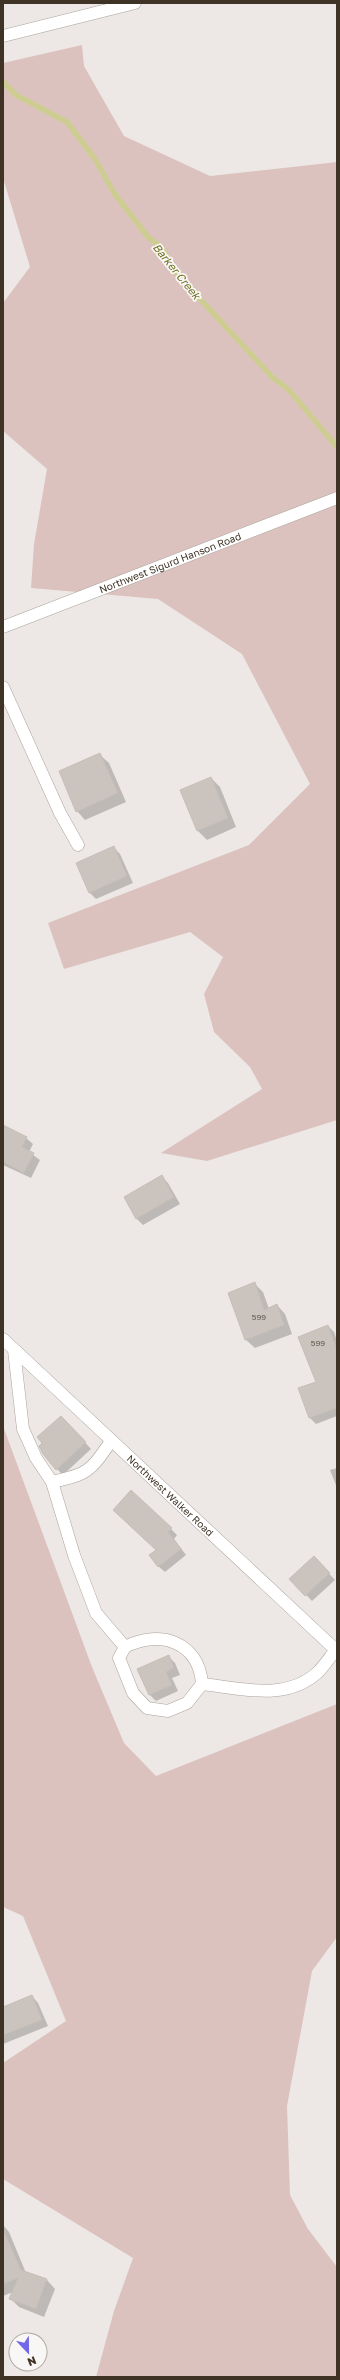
<svg xmlns="http://www.w3.org/2000/svg" width="340" height="2380" font-family="'Golos Text',sans-serif">
<style>
.green{fill:#dcc2bf}
.shadow{fill:#0003}
.lines{fill:none;stroke-linecap:round;stroke-linejoin:round}
.stream{stroke:#cecd91;stroke-width:5.5}
.building{fill:#cbc3bd;stroke:#c6beb7}
.minor-casing{stroke:#aaa39c;stroke-width:13}
.minor{stroke:#fff;stroke-width:12}
.labels{text-anchor:middle;dominant-baseline:central;stroke-width:3.5;stroke-linejoin:round;paint-order:stroke}
.number-label{font-size:8px;fill:#61574b}
.street-label{font-size:10px;fill:#3e3325;stroke:#f9f7f5}
.water-label{font-size:11px;font-style:italic;fill:#717122;stroke:#f9f7f5}
</style>
<rect width="100%" height="100%" fill="#ede8e5"/>
<!-- green -->
<g class="green">
<polygon points="82,45 84,66 124,136 210,176 337,162 337,1120 207,1161 161,1153 262,1089 250,1067 214,1032 204,994 223,957 190,932 64,969 48,923 249,845 310,784 242,654 158,599 31,588 34,544 47,469 3,431 3,303 30,267 3,178 3,63"/>
<polygon points="3,1426 92,1667 124,1743 156,1776 337,1704 337,1937 312,1971 287,2106 290,2195 308,2229 337,2267 337,2377 96,2377 114,2311 133,2258 3,2179 3,2063 66,2021 23,1916 3,1907"/>
</g>
<!-- shadow -->
<g class="shadow">
<polygon points="100,755 109,763 126,802 85,820 77,811"/>
<polygon points="211,778 220,787 236,827 207,840 198,831 181,791"/>
<polygon points="114,848 120,854 133,883 96,899 89,892"/>
<polygon points="3,1130 26,1138 33,1144 29,1152 40,1160 31,1178 3,1165"/>
<polygon points="162,1177 168,1183 180,1204 143,1225 137,1219 125,1197"/>
<polygon points="254,1283 263,1292 269,1309 277,1305 285,1314 292,1334 255,1348 246,1340 230,1293"/>
<polygon points="328,1326 334,1332 337,1341 337,1416 316,1424 310,1418"/>
<polygon points="67,1423 91,1449 63,1475 57,1469"/>
<polygon points="337,1468 337,1488 330,1470"/>
<polygon points="121,1516 171,1529 177,1535 174,1539 186,1555 165,1572 158,1566 157,1550"/>
<polygon points="320,1564 335,1580 312,1601 291,1579"/>
<polygon points="168,1656 175,1663 180,1675 172,1678 178,1691 156,1701 150,1695"/>
<polygon points="32,1996 38,2003 48,2026 3,2044 3,2008"/>
<polygon points="3,2225 9,2232 26,2273 47,2280 55,2289 44,2317 19,2307 11,2299 13,2292 3,2296"/>
</g>
<g class="lines">
<!-- stream -->
<polyline class="stream" points="3,82 16,95 67,122 95,159 114,193 148,237 161,247 177,274 272,377 289,390 337,447"/>
</g>
<!-- building -->
<g class="building">
<polygon points="100,753 118,793 76,812 59,771"/>
<polygon points="211,777 228,818 197,831 180,790"/>
<polygon points="114,846 127,876 89,893 76,863"/>
<polygon points="3,1125 27,1137 22,1147 34,1153 24,1173 3,1162"/>
<polygon points="162,1175 174,1197 136,1219 124,1197"/>
<polygon points="255,1282 264,1310 277,1304 284,1325 245,1340 228,1293"/>
<polygon points="328,1325 337,1350 337,1408 309,1418 298,1388 316,1382 298,1337"/>
<polygon points="61,1416 86,1442 56,1470 43,1454 39,1446 42,1443 37,1437"/>
<polygon points="131,1490 172,1528 168,1532 181,1549 158,1567 149,1555 156,1550 113,1510"/>
<polygon points="314,1556 330,1573 305,1596 289,1579"/>
<polygon points="169,1655 174,1668 166,1672 172,1685 149,1695 137,1669"/>
<polygon points="32,1995 42,2020 3,2035 3,2007"/>
<polygon points="3,2229 21,2270 47,2279 36,2309 9,2299 18,2278 3,2284"/>
</g>
<g class="lines">
<!-- minor casing -->
<g class="minor-casing">
<g id="minor">
<polyline points="3,36 135,3"/>
<path id="s1" d="M 3,627 L 337,498"/>
<polyline points="3,687 60,813 78,845"/>
<path id="s2" d="M 3,1339 L 337,1651"/>
<path d="M 14,1350 L 23,1429 L 36,1458 L 52,1482 L 74,1555 L 96,1613 L 125,1647 L 119,1658 L 133,1693 L 147,1708 L 168,1711 L 187,1703 L 202,1684 C 240,1688 286,1702 318,1672 C 324,1666 330,1657 336,1650"/>
<path d="M 52,1482 C 88,1474 90,1472 111,1441"/>
<path d="M 125,1647 C 160,1629 199,1642 202,1684"/>
</g>
</g>
<!-- minor -->
<use href="#minor" class="minor"/>
</g>
<g class="labels">
<!-- number labels -->
<g class="number-label">
<text x="259" y="1317">599</text>
<text x="318" y="1343">599</text>
</g>
<!-- street labels -->
<g class="street-label">
<text stroke="none"><textPath href="#s1" startOffset="179">Northwest Sigurd Hanson Road</textPath></text>
<text stroke="none"><textPath href="#s2" startOffset="229">Northwest Walker Road</textPath></text>
</g>
<!-- water labels -->
<g class="water-label">
<text transform="translate(177 271) rotate(51)">Barker Creek</text>
</g>
</g>
<!-- border -->
<rect width="340" height="2380" fill="none" stroke="#3e3325" stroke-width="8"/>
<!-- north arrow -->
<g transform="translate(28 2352) rotate(158)"><circle r="19" fill="#f9f7f5" stroke="#aea9a2"/>
<path d="M0-3L7 15L0 10L-7 15Z" fill="#7267e8"/>
<text y="-6" font-size="11" font-weight="bold" text-anchor="middle" fill="#3e3325">N</text>
</g>
</svg>
